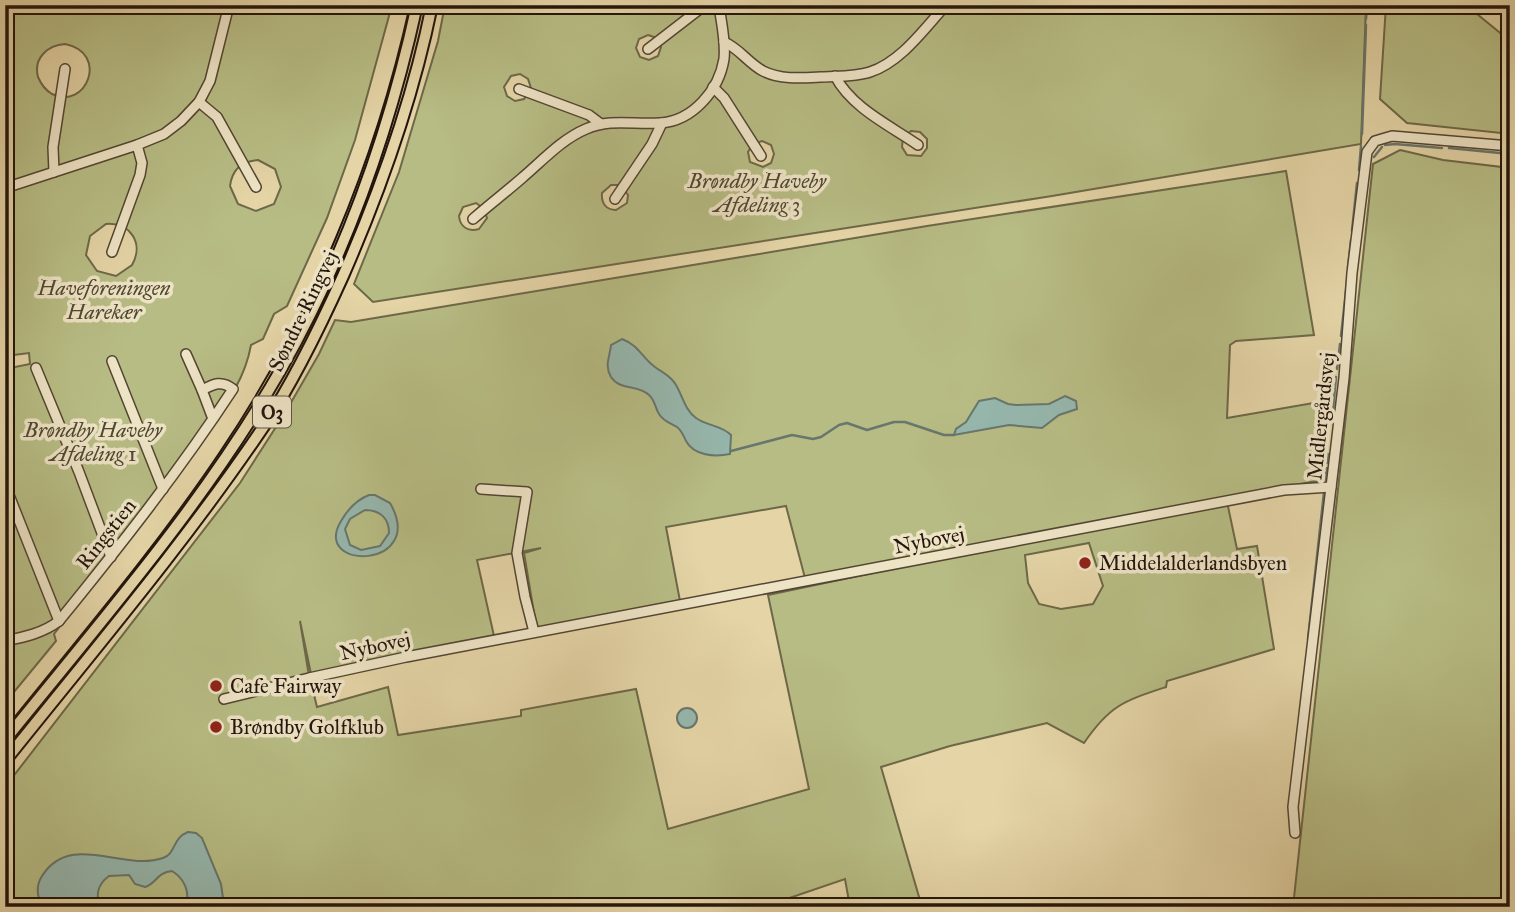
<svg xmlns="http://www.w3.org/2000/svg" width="1515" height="912" font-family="'IM FELL Great Primer',serif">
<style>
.green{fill:#b7bc84;stroke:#6d6848;stroke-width:2;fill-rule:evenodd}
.water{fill:#96b7ad;stroke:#68766d;stroke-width:2;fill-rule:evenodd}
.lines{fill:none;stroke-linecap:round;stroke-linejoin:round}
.stream{stroke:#68766d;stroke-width:2.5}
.minor-casing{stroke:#534532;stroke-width:12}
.major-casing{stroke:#23150c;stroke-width:14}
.minor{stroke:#ede3c5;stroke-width:9}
.major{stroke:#e4d4a6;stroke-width:10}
.tram{stroke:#23150c;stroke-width:2}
.poi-dot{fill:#8f2418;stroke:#ede3c5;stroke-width:2.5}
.labels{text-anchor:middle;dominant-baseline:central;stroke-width:7;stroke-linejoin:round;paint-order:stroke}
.shield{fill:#ede3c5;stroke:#605344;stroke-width:2}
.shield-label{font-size:19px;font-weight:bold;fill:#23150c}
.park-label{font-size:21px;font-style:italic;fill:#4f4730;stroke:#ede3c5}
.street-label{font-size:21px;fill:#23150c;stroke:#ede3c5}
.poi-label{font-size:21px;fill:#23150c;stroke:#ede3c5;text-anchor:start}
</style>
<rect width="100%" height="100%" fill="#e4d4a6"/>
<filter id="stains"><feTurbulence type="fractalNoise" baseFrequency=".00286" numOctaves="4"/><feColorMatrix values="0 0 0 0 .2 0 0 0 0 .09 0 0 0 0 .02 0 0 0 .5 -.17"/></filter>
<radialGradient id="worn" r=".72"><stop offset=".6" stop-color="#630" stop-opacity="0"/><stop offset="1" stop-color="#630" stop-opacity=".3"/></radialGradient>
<!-- green -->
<g class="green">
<path d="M 5,5 L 299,5 L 306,10 L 317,12 L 326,10 L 335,5 L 392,5 L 355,140 L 327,218 L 287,306 L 274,314 L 263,339 L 251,345 C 244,385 219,413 196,447 C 152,511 102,572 54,634 L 56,641 L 5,703 L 5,369 L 30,364 L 29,353 L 5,356 ZM 65,44 C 110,53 86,111 52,94 C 45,90 41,84 38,77 C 33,58 48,45 65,44 ZM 258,160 L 275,169 L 281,187 L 274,204 L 256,211 L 238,204 L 230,186 C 232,170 241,161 258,160 ZM 106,224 C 131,222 144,244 132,265 L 116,276 L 97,271 L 86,255 L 90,236 Z"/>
<path d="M 445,5 L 785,5 L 790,11 L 799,13 L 808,5 L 939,5 L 943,10 L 952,13 L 962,5 L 1366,5 L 1361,144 L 1052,196 L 373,302 L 354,284 L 399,172 L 438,41 ZM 648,35 L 657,38 L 661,47 L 658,56 L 649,60 L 640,57 L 636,48 L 639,39 ZM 520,74 L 528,79 L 531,88 L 524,99 L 515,101 L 507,96 L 504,87 L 511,76 ZM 911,131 L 920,132 L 927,139 L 927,148 L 921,156 L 907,155 L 902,147 L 903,137 ZM 762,141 L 771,145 L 774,154 L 771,163 L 763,167 L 750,162 L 748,152 L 753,144 ZM 611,185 L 620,185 L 628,195 L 627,203 L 616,210 C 606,210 601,203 602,193 ZM 476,203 L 484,209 L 487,218 L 479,229 C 468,232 460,227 459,216 L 463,207 Z"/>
<polygon points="1386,5 1466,5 1510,41 1510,134 1407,123 1380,99"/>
<polygon points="1400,150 1443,160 1510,168 1510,907 1293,907 1373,164"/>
<path d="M 1286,171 L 1314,335 L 1236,341 L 1230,345 L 1227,418 L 1331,400 L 1323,480 L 1226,497 L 1237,549 L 1257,546 L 1274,649 L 1167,681 L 1166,687 C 1124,701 1110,705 1084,743 L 1047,723 L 950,746 L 881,767 L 922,907 L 850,907 L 845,879 L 763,907 L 5,907 L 5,787 L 240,483 L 285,413 L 319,354 L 335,320 L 351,322 L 927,226 ZM 786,506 L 805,578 L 915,564 L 768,595 L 809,789 L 668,829 L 636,689 L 521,710 L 521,716 L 398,735 L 388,687 L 317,707 L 308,670 L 300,621 L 311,674 L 494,636 L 477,560 L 541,548 L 524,553 L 537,631 L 680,601 L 666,527 ZM 1089,543 L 1103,586 L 1093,604 L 1061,609 L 1039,604 L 1028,583 L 1025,555 Z"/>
</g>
<!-- water -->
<g class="water">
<path d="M 622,339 C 640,346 641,357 655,367 C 663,373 671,376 676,385 C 683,397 685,410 696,418 C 707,426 721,425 731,435 L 730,454 C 715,457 694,456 686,441 C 683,435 682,431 677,427 C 670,423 663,421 659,414 C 655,408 655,400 649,395 C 638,384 620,391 611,377 C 604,365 610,357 611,345 Z"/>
<polygon points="1065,396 1076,401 1077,409 1059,415 1042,428 1009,425 954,435 956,429 966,422 979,401 995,398 1008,404 1016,405 1049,404"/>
<path d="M 369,495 L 375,495 L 390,503 C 428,569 311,572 341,521 C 348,509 356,500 369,495 ZM 365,510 C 380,510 389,518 389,533 L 380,546 L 361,550 L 350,545 L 345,529 L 350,519 Z"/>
<circle cx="687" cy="718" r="10"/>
<path d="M 188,832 L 196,833 L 202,838 L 221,884 L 223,898 L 220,907 L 186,907 C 190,892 185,879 172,871 C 157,872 156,884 145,887 L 135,884 L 129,875 L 109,876 C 98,884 94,896 102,907 L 43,907 C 37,897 35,887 42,876 C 71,831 122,872 163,858 C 176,854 172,838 188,832 Z"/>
</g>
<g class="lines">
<!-- stream -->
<g class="stream">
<polyline points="1366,19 1367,5"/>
<polyline points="1362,134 1366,25"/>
<polyline points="1385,145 1395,144 1442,148"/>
<polyline points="1449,148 1510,154"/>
<polyline points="1374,157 1382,147"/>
<polyline points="1359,170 1361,146"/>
<polyline points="1352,231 1357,183"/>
<polyline points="1348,268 1351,240"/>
<polyline points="1341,336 1347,282"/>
<polyline points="1337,369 1340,344"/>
<polyline points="1332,421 1336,377"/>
<polyline points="731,451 792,435 813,439 821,437 839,425 847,423 867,430 894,422 905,422 944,435 954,435"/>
<polyline points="1327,463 1328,454"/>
<polyline points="1325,480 1327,468"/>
<polyline points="1308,639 1324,492"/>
</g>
<!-- minor casing -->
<g class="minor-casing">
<g id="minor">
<path d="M 724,42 C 739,48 748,63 763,71 C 781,80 802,78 821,77 C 837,76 855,77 870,72 C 901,62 924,29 946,5"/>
<polyline points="648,49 705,5"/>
<path d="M 835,76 C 852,108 889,125 918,145"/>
<polyline points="713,87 724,98 761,156"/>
<polyline points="519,89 589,115 601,124"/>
<polyline points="199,102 217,117 256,187"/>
<polyline points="54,172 53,147 65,69"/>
<polyline points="5,188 137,145 164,134 181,121 199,102 210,81 229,5"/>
<polyline points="615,199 652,144 662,123"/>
<path d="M 473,219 C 489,205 506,192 522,178 C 542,161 562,139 586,129 C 611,118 634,125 660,123 C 693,121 719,90 724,59 C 726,41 721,22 719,5"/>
<polyline points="112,252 140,175 142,163 137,145"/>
<polyline points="186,354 202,390"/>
<polyline points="112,361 163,489"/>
<polyline points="36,368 79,472 111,557"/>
<polyline points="5,485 59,621"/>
<polyline points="481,489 527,492 517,553 525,597 534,632"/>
<polyline points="5,624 11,639"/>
<path d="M 5,641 C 25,637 43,633 59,621 C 120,546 180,470 233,389 C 221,380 214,384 202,390 L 213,419"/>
<polyline points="224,699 309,678 406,657 1284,490 1331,487"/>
<polyline points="1295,833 1293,807 1344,378 1352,273 1367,152 1375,141 1392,136 1510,146"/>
</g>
</g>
<!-- major casing -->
<g class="major-casing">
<g id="major">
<path d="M 5,740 C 101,621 204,504 280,371 C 345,257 389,133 417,5"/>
<path d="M 5,761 C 93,651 185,543 264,426 C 295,379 320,327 343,276 C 381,189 413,99 432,5"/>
</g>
</g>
<!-- minor -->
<use href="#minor" class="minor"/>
<!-- major -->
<use href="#major" class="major"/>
<!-- tram -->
<path class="tram" d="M 5,729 C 78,638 155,549 220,452 C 311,317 375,164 410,5"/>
</g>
<!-- markers -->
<g class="poi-dot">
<circle cx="1085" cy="563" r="7"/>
<circle cx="216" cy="686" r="7"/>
<circle cx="216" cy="727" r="7"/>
</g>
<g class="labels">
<!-- shield labels -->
<rect class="shield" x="253" y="396.5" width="38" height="31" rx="5"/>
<g class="shield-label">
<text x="272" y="412">O3</text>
</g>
<!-- park labels -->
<g class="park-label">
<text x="757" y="181">Brøndby Haveby<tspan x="757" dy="24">Afdeling 3</tspan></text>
<text x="104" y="288">Haveforeningen<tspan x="104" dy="24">Harekær</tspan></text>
<text x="93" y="430">Brøndby Haveby<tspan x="93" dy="24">Afdeling 1</tspan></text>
</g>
<!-- street labels -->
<g class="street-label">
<text transform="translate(303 311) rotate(-64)">Søndre Ringvej</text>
<text transform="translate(1321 416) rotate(-84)">Midlergårdsvej</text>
<text transform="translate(106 534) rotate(-52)">Ringstien</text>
<text transform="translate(929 540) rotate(-11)">Nybovej</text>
<text transform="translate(375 646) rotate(-12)">Nybovej</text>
</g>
<!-- poi labels -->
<g class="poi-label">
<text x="1099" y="563">Middelalderlandsbyen</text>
<text x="230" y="686">Cafe Fairway</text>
<text x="230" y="727">Brøndby Golfklub</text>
</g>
</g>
<!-- margin -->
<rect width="1515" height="912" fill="none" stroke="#e4d4a6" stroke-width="28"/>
<rect x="7" y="7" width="1501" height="898" fill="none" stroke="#23150c" stroke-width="3.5"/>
<rect x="14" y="14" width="1487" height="884" fill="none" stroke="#23150c" stroke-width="2"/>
<rect width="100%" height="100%" filter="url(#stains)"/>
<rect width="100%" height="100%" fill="url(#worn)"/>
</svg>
